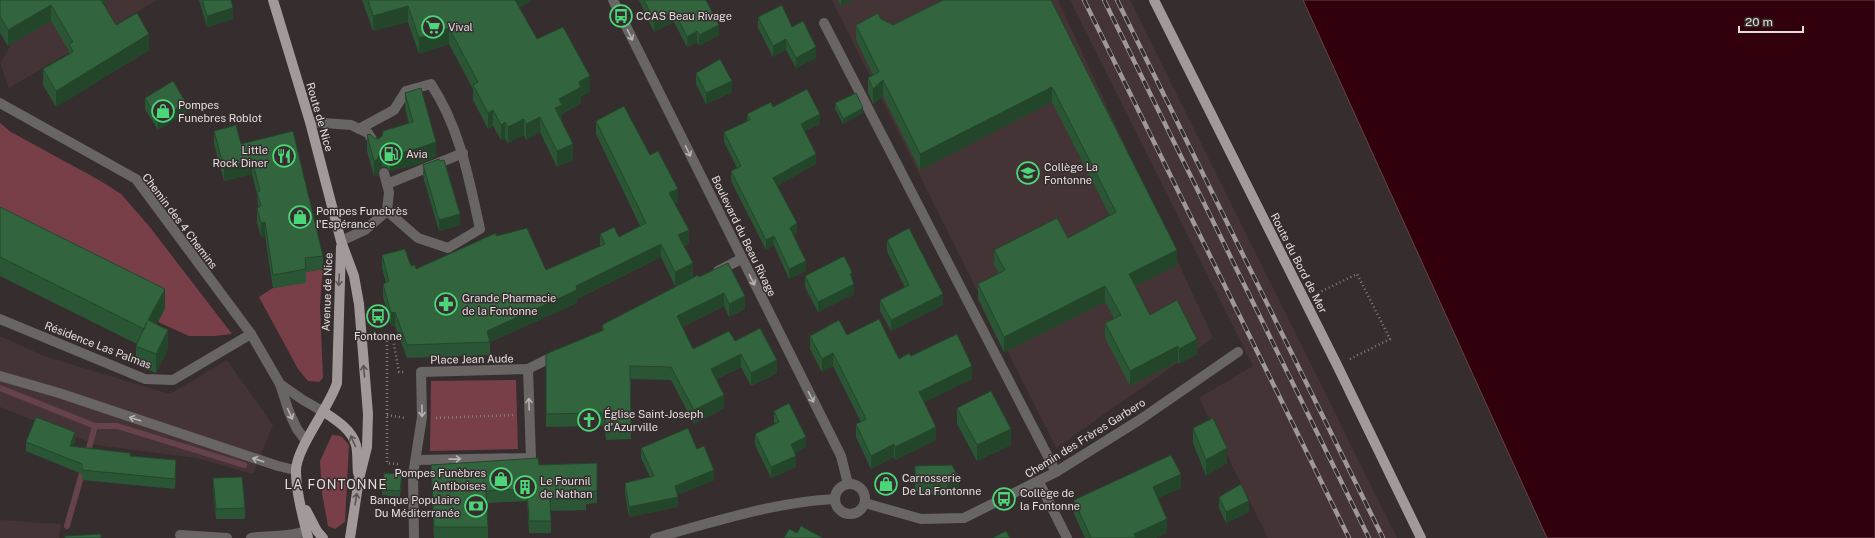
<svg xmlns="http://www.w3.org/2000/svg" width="1875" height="538" font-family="'Public Sans',sans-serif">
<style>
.built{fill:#443436}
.green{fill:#783f48}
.water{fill:#31000c;stroke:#66424b}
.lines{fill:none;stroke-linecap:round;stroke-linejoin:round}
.stream{stroke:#66424b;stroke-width:6}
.path{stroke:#857d7e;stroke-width:2.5;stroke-dasharray:1 3;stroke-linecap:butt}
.service{stroke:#696565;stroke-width:10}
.minor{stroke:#696565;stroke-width:10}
.primary{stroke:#a29999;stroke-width:10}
.rail-casing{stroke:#9f9899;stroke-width:4.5}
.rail{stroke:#362d2e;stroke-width:3;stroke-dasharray:9;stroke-linecap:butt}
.wall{fill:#2b5635}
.shaded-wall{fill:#23462b}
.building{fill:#32643e;stroke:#23462b}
.oneway{stroke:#b8b3b4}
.oneway2{stroke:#5c5353}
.labels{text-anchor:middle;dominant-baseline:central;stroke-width:3;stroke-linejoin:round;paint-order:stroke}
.poi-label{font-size:11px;fill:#e3ddde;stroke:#362d2e;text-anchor:start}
.street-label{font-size:11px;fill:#e3ddde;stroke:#362d2e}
.quarter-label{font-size:13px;letter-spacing:1px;fill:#e3ddde;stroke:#362d2e}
</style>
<rect width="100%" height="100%" fill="#362d2e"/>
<!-- built -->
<g class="built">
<polygon points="38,0 157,0 9,88 0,63"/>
<polygon points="832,0 1058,0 1213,338 1056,448"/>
<polygon points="1070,0 1130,0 1397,538 1268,538 1199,398 1253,366"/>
<polygon points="0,336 44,356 170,394 227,360 273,425 253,474 197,458 96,445 0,407"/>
<polygon points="0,520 61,524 59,538 0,538"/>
</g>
<!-- green -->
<g class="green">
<polygon points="0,123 11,132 99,180 121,194 149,226 232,334 215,336 189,336 158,322 165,308 0,226"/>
<polygon points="323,269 320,305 323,378 319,382 308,381 298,369 259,297 273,288 306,282 305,272"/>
<polygon points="516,380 518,449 430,451 431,381"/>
<polygon points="332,435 341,436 349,445 345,522 335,529 328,526 322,493 320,461"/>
</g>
<!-- water -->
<polygon class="water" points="1303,0 1875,0 1875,538 1547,538"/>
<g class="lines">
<!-- stream -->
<g class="stream">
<polyline points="0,388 95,426"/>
<polyline points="87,456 95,426 117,426 244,465"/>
<polyline points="67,526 84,466"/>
</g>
<!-- path -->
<g class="path">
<polyline points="1318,293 1357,274 1390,339 1350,359"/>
<polyline points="387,415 405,418"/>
<polyline points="436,418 513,415"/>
<polyline points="398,464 387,463 387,332 393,339 399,372 405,372"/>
</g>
<!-- service -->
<g class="service">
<polyline points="824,23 1056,472"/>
<polyline points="310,122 351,125 368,133 376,146"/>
<path d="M 359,129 L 394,110 L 406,91 L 431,84 C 460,128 469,179 480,229 L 448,248 L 418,238 L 387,211"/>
<polyline points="387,184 463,153"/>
<polyline points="341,241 365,230 387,211 389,192 384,173"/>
<polyline points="0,319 145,379 173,380 251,334"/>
<polyline points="0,376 59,393 278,466 295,470"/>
</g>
<!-- minor -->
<g class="minor">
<polyline points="613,0 841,456 848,484"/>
<polyline points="0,103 136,179 251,334 280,384 289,412 297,429 306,441"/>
<polyline points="718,271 741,259"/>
<polyline points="528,369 558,354"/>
<polyline points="280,384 303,400 324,412"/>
<polyline points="1039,482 1067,538"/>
<circle cx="850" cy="499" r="15"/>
<polyline points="865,503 921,519 964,518 1056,472 1141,419 1238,352"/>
<polyline points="180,535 227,538"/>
<path d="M 251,538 C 270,535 288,538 306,531"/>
<polyline points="414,538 413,475 422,417 421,372 528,369 531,458 416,460"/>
<path d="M 655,538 C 714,522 774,502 835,499"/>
</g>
<!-- primary -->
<g class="primary">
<polyline points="273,0 310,122 341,241 354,276 359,304 368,414 367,447 359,479 350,538"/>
<polyline points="1154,0 1337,365 1421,538"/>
<path d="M 324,412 C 336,420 352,430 356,445 C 358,454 357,464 358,473"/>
<polyline points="306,510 317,531 323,538"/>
<path d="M 308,538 C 303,517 296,493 296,472 C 295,449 329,408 337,383 L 341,247"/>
</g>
<!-- rail casing -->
<g class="rail-casing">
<g id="rail">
<polyline points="1084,0 1349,538"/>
<polyline points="1104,0 1369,538"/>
<polyline points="1117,0 1383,538"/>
</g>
</g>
<!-- rail -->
<use href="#rail" class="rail"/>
</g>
<!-- wall -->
<g class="wall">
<polygon points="0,0 109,0 103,4 116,25 149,50 56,107 43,85 43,69 69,54 69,51 51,21 8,46 0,33"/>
<polygon points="199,0 231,0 233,19 207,27"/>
<polygon points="362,0 531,0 531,1 519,7 537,39 590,92 581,96 581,103 562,114 562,120 561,121 573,160 557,167 540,132 526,140 524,135 508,143 505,138 501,140 493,126 488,129 473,100 473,89 449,44 419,54 408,22 373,31"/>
<polygon points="639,0 706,0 719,35 699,46 697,42 687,47 674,22 654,32"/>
<polygon points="838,0 853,0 841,6"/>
<polygon points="1051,0 1177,265 1135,286 1150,315 1197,354 1179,364 1178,361 1130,386 1105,338 1105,323 1114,318 1105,302 1004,352 978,299 978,284 999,273 994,265 994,250 1068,238 1110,216 1052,102 920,170 883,96 873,104 868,93 868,78 873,75 856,40 856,25 881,19 893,25"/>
<polygon points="758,17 792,27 816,58 796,68 786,50 773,57 758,28"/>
<polygon points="696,73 732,92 706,104 696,84"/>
<polygon points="405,93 436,157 419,164 390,171 386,167 382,167 378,171 378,175 374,176 367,151 367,135 378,139 409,124 405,108"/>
<polygon points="145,98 186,113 158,130 145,109"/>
<polygon points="835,103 863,113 843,124 835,109"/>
<polygon points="773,107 820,124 805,131 816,164 777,186 797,233 793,235 806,271 789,279 774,245 766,250 731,181 731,171 737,168 724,142 724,132 747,121 747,114"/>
<polygon points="596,121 650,155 678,202 675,204 689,244 684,246 693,277 675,286 661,257 577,299 577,303 490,342 490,355 407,358 395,326 391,326 383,297 383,284 386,283 382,268 382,255 411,266 416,269 496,236 546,270 600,246 600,234 619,237 640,226 596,134"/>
<polygon points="214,131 241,144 323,256 323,269 306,272 306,283 273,288 265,236 261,237 257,222 257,208 258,208 257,194 252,174 224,181 214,144"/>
<polygon points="423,165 460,225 439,231 423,176"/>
<polygon points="0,207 165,308 156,324 168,349 156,373 136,365 136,346 137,344 0,276"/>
<polygon points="887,240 943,305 891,331 880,311 880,300 905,288 887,251"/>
<polygon points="728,263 745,309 729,317 724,306 682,327 693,349 735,341 777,373 751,386 741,367 717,379 724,408 694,424 671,380 631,379 631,439 606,440 605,426 546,427 546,354 602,331 602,325"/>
<polygon points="805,276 852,279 854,294 818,312 805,287"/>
<polygon points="847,335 899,359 911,356 972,379 924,402 936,440 895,460 894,457 871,469 856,437 856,424 861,422 833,366 822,372 810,349 810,336"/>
<polygon points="957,408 1011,445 977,461 957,424"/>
<polygon points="774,411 806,447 795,453 796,467 771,478 755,445 755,434 775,424 774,422"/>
<polygon points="1193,428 1227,463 1206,476 1193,443"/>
<polygon points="26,442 75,442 73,447 130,456 176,470 175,489 82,480 82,474 26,451"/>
<polygon points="641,448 697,449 714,480 677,495 678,507 629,517 625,493 625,483 650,477 641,458"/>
<polygon points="597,463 597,503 586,504 586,510 551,511 551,533 529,533 527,501 487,503 488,527 488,538 434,538 431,476 431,465 539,465"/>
<polygon points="915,466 959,490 947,496 915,492"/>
<polygon points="213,478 245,508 245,519 216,519 213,488"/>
<polygon points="402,480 400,497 382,495 382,490"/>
<polygon points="1181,488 1158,498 1167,533 1155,538 1085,538 1074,514 1074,500"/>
<polygon points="1219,497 1249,512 1226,523 1219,508"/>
</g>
<!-- shaded-wall -->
<g class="shaded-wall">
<polygon points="96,0 109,0 96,8"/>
<polygon points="512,0 531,0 531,1 512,10"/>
<polygon points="841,0 853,0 841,6"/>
<polygon points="51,5 51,21 8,46 8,30"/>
<polygon points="408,6 408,22 373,31 373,16"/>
<polygon points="233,8 233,19 207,27 207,16"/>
<polygon points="674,11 674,22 654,32 654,21"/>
<polygon points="719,25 719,35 699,46 699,35"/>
<polygon points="449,28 449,44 419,54 419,38"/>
<polygon points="697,31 697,42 687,47 687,37"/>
<polygon points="149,34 149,50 56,107 56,91"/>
<polygon points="786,39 786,50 773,57 773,46"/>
<polygon points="816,47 816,58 796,68 796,58"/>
<polygon points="590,76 590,92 581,96 581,103 562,114 562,120 555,124 555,108 559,99 579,82"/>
<polygon points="883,80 883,96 873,104 873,89"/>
<polygon points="732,81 732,92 706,104 706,93"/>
<polygon points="1052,87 1052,102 920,170 920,154"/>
<polygon points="186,103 186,113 158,130 158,120"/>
<polygon points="863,108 863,113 843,124 843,119"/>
<polygon points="493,110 493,126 488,129 488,113"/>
<polygon points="820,114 820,124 801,133 801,124"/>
<polygon points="540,117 540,132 526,140 526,124"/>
<polygon points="524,119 524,135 508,143 508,127"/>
<polygon points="505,122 505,138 501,140 501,125"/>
<polygon points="436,142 436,157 419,164 390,171 390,156"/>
<polygon points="573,144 573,160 557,167 557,151"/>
<polygon points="382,152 382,167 378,171 378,175 374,176 374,161"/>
<polygon points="816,154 816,164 773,188 773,178"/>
<polygon points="252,160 252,174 224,181 224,168"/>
<polygon points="678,189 678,202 669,207 669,193"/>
<polygon points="460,214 460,225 439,231 439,220"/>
<polygon points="265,222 265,236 261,237 261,223"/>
<polygon points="797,223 797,233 790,237 790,228"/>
<polygon points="689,230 689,244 678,248 678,235"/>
<polygon points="774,236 774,245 766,250 766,240"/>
<polygon points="661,244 661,257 577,299 577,303 490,342 487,331"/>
<polygon points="1177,250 1177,265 1129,289 1129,274"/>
<polygon points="806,261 806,271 789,279 789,269"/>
<polygon points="693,263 693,277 675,286 675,272"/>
<polygon points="852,272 852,282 850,274"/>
<polygon points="854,284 854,294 818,312 818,302"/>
<polygon points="1105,286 1105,302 1004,352 1004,337"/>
<polygon points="165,289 165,308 148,339 148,320"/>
<polygon points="724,293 724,306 677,329 677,316"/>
<polygon points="943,294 943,305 891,331 891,320"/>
<polygon points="745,296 745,309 729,317 729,304"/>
<polygon points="395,312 395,326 391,326 391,313"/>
<polygon points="168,330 168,349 156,373 156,354"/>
<polygon points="1197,339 1197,354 1179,364 1179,349"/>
<polygon points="1178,346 1178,361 1130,386 1130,371"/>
<polygon points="833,353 833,366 822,372 822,359"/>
<polygon points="741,354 741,367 711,382 711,369"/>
<polygon points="777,360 777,373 751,386 751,373"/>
<polygon points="972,366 972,379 919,405 919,392"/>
<polygon points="724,395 724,408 694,424 694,410"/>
<polygon points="936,427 936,440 895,460 895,447"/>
<polygon points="1011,429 1011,445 977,461 977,445"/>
<polygon points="75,432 75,442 70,456 70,446"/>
<polygon points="806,437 806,447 791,455 791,444"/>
<polygon points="894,444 894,457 871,469 871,456"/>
<polygon points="1227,448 1227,463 1206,476 1206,460"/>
<polygon points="796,456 796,467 771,478 771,467"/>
<polygon points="176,460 176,470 175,489 175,479"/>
<polygon points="714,470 714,480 675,496 675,486"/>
<polygon points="1181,474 1181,488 1153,501 1153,487"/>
<polygon points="959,479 959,490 947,496 947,485"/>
<polygon points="678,497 678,507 629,517 629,507"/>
<polygon points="1249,501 1249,512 1226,523 1226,512"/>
<polygon points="1167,519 1167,533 1155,538 1134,538 1134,534"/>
</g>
<!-- building -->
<g class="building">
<polygon points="0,0 101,0 116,25 137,13 149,34 56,91 43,69 73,52 69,44 73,42 51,5 8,30 0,16"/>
<polygon points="202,0 231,0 233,8 207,16"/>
<polygon points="368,0 515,0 537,39 563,27 590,76 579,82 581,87 559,99 562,105 555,108 573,144 557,151 540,117 526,124 524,119 508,127 505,122 501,125 493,110 488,113 473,85 478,82 449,28 419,38 408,6 373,16"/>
<polygon points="644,0 706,0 719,25 699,35 697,31 687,37 674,11 654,21"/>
<polygon points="943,0 1051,0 1177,250 1129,274 1150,315 1177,300 1197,339 1179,349 1178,346 1130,371 1105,323 1121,315 1105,286 1004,337 978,284 1005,270 994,250 1057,218 1068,238 1116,212 1052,87 920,154 883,80 873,89 868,78 879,72 856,25 878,13 881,19 893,25"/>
<polygon points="782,5 792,27 803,21 816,47 796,58 786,39 773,46 758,17"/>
<polygon points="720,59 732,81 706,93 696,73"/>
<polygon points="173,81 186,103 158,120 145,98"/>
<polygon points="421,88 436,142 419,148 390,156 386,152 382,152 378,156 378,159 374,161 367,135 370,134 374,138 378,139 382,136 383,131 413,122 405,93"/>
<polygon points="807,89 820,114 801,124 816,154 773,178 797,223 790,228 806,261 789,269 774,236 766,240 731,171 741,166 724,132 750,120 747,114 771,102 773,107"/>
<polygon points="856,93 863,108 843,119 835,103"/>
<polygon points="624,106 650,155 658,151 678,189 669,193 689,230 678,235 693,263 675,272 661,244 576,286 577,290 487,331 490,342 407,345 395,312 391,313 383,284 389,281 382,255 405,249 411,266 415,265 416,269 496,233 496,236 527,228 546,270 605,244 600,234 614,227 619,237 646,223 596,121"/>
<polygon points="236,125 241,144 293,131 323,256 305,258 306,269 273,275 265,222 261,223 257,208 261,206 257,192 260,191 252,160 224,168 214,131"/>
<polygon points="439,159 440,161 444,160 460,214 439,220 423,165"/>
<polygon points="0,207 165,289 148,320 168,330 156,354 136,346 147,322 144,329 0,257"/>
<polygon points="909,228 943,294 891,320 880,300 909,285 887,240"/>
<polygon points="844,256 852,272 850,274 854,284 818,302 805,276"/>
<polygon points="728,263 745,296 729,304 724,293 677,316 693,349 729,331 735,341 760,328 777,360 751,373 741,354 711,369 724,395 694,410 671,367 630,366 631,426 606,427 605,413 546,414 546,354 604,330 602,325 698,275 699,277"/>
<polygon points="879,319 899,359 909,353 911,356 957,334 972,366 919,392 936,427 895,447 894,444 871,456 856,424 866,419 833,353 822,359 810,336 839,320 847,335"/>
<polygon points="991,391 1011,429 977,445 957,408"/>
<polygon points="789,403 806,437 791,444 796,456 771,467 755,434 779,422 774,411"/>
<polygon points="36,417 75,432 70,446 130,453 130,456 176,460 175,479 82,470 82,464 26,442"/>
<polygon points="1213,418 1227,448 1206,460 1193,428"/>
<polygon points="688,428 697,449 704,446 714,470 675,486 678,497 629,507 625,483 654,476 641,448"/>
<polygon points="1171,455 1181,474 1153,487 1167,519 1134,534 1136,538 1091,538 1074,500"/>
<polygon points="538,458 539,465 597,463 597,491 586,492 586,498 550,499 551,521 529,521 527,489 486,491 488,527 434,527 431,465"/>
<polygon points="952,465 959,479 947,485 915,481 915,466"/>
<polygon points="384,473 402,474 400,491 382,490"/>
<polygon points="242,477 245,508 216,509 213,478"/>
<polygon points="1241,484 1249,501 1226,512 1219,497"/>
<polygon points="801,526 823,538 784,538 789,529 797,533"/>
<polygon points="1006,531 1010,538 992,538"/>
<polygon points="101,534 101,538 65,538 65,536"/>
</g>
<!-- one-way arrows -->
<defs><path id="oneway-shaft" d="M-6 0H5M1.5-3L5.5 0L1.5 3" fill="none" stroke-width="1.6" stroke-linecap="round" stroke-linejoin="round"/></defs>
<g class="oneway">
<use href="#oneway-shaft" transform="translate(630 35) rotate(64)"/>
<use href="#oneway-shaft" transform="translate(688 151) rotate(64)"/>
<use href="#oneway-shaft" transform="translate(752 280) rotate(63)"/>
<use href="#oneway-shaft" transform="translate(811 397) rotate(63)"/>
<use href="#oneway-shaft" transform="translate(529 404) rotate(-92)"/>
<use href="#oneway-shaft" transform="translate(422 411) rotate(89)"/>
<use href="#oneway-shaft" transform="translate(290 414) rotate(66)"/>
<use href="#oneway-shaft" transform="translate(135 419) rotate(-162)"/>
<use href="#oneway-shaft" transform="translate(455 459) rotate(-1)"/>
<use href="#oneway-shaft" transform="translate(258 460) rotate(-162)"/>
</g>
<g class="oneway2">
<use href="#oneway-shaft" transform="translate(339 280) rotate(93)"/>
<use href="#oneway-shaft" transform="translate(364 371) rotate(-95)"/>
<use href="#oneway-shaft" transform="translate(353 441) rotate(-114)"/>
<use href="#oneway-shaft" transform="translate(356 499) rotate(-81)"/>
</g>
<!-- icons -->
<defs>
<g id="bus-ring" transform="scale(1.15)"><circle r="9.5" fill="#362d2e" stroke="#4bd677" stroke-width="1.5"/><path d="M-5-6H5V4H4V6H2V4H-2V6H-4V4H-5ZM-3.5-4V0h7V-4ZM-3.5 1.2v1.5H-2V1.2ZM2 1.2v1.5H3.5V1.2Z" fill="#4bd677"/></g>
<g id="supermarket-ring" transform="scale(1.15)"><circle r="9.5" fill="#362d2e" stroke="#4bd677" stroke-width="1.5"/><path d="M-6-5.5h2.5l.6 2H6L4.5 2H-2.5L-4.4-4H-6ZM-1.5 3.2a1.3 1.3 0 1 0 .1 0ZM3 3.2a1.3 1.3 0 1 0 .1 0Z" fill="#4bd677"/></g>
<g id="shop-ring" transform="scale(1.15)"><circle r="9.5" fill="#362d2e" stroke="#4bd677" stroke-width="1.5"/><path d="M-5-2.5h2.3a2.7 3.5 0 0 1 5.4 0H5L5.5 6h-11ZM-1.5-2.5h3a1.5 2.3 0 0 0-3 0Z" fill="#4bd677"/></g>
<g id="fuel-ring" transform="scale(1.15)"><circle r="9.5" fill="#362d2e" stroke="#4bd677" stroke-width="1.5"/><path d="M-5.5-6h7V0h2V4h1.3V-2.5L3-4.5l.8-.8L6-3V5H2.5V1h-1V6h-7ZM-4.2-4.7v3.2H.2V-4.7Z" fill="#4bd677"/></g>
<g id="restaurant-ring" transform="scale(1.15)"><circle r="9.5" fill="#362d2e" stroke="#4bd677" stroke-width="1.5"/><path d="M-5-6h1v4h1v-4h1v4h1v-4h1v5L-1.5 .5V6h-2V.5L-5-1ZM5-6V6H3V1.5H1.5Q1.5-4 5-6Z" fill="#4bd677"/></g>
<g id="school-ring" transform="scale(1.15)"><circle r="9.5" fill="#362d2e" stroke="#4bd677" stroke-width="1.5"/><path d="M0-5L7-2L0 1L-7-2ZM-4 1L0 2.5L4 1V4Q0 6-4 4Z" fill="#4bd677"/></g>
<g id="pharmacy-ring" transform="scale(1.15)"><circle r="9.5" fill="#362d2e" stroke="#4bd677" stroke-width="1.5"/><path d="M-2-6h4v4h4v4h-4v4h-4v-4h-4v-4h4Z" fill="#4bd677"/></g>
<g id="church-ring" transform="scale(1.15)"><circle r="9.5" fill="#362d2e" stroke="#4bd677" stroke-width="1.5"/><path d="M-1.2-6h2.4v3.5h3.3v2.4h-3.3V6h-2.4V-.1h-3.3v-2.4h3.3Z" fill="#4bd677"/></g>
<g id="building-ring" transform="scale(1.15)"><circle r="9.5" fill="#362d2e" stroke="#4bd677" stroke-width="1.5"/><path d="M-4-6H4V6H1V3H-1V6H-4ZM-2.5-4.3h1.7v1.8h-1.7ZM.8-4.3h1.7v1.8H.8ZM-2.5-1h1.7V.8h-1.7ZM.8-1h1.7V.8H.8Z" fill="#4bd677"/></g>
<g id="bank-ring" transform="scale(1.15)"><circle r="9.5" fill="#362d2e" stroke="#4bd677" stroke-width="1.5"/><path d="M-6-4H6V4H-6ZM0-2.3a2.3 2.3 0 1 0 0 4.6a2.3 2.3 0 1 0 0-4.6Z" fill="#4bd677"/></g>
</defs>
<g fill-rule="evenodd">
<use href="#bus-ring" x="621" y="16"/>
<use href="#supermarket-ring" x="433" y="27"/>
<use href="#shop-ring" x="163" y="111"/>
<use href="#fuel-ring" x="391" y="154"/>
<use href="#restaurant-ring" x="284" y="156"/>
<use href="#school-ring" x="1028" y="173"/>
<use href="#shop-ring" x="300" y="217"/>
<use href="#pharmacy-ring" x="446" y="304"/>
<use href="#bus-ring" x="378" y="316"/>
<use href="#church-ring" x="589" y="420"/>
<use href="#shop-ring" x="501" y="479"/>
<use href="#shop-ring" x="886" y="484"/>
<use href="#building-ring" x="525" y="487"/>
<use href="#bus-ring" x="1004" y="499"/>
<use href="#bank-ring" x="476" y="506"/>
</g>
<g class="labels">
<!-- poi labels -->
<g class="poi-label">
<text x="636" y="16">CCAS Beau Rivage</text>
<text x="448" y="27">Vival</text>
<text x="178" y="105">Pompes<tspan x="178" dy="13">Funebres Roblot</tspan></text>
<text x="268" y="150" text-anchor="end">Little<tspan x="268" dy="13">Rock Diner</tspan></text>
<text x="406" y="154">Avia</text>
<text x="1044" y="167">Collège La<tspan x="1044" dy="13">Fontonne</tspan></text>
<text x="316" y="211">Pompes Funebrès<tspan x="316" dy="13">l'Espérance</tspan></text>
<text x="462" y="298">Grande Pharmacie<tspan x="462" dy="13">de la Fontonne</tspan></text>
<text x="378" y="336" text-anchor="middle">Fontonne</text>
<text x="604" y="414">Église Saint-Joseph<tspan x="604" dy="13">d'Azurville</tspan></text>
<text x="486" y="473" text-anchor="end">Pompes Funèbres<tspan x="486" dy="13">Antiboises</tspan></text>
<text x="902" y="478">Carrosserie<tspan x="902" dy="13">De La Fontonne</tspan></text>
<text x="540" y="481">Le Fournil<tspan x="540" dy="13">de Nathan</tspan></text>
<text x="1020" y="493">Collège de<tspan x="1020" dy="13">la Fontonne</tspan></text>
<text x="460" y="500" text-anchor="end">Banque Populaire<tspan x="460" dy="13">Du Méditerranée</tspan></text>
</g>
<!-- street labels -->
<g class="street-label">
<text transform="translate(320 117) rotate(74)">Route de Nice</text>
<text transform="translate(180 221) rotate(53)">Chemin des 4 Chemins</text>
<text transform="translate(744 236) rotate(64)">Boulevard du Beau Rivage</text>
<text transform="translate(1299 263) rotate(63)">Route du Bord de Mer</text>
<text transform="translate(327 292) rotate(-88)">Avenue de Nice</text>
<text transform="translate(98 345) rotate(21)">Résidence Las Palmas</text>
<text transform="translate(472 359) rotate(-1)">Place Jean Aude</text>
<text transform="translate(1085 438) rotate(-32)">Chemin des Frères Garbero</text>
</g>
<!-- quarter labels -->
<g class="quarter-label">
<text x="336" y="484">LA FONTONNE</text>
</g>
</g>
<!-- scale -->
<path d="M1739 26v6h64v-6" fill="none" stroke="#e3ddde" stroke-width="2"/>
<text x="1745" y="26" font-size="12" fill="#e3ddde" stroke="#362d2e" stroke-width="3" paint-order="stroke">20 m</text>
</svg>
